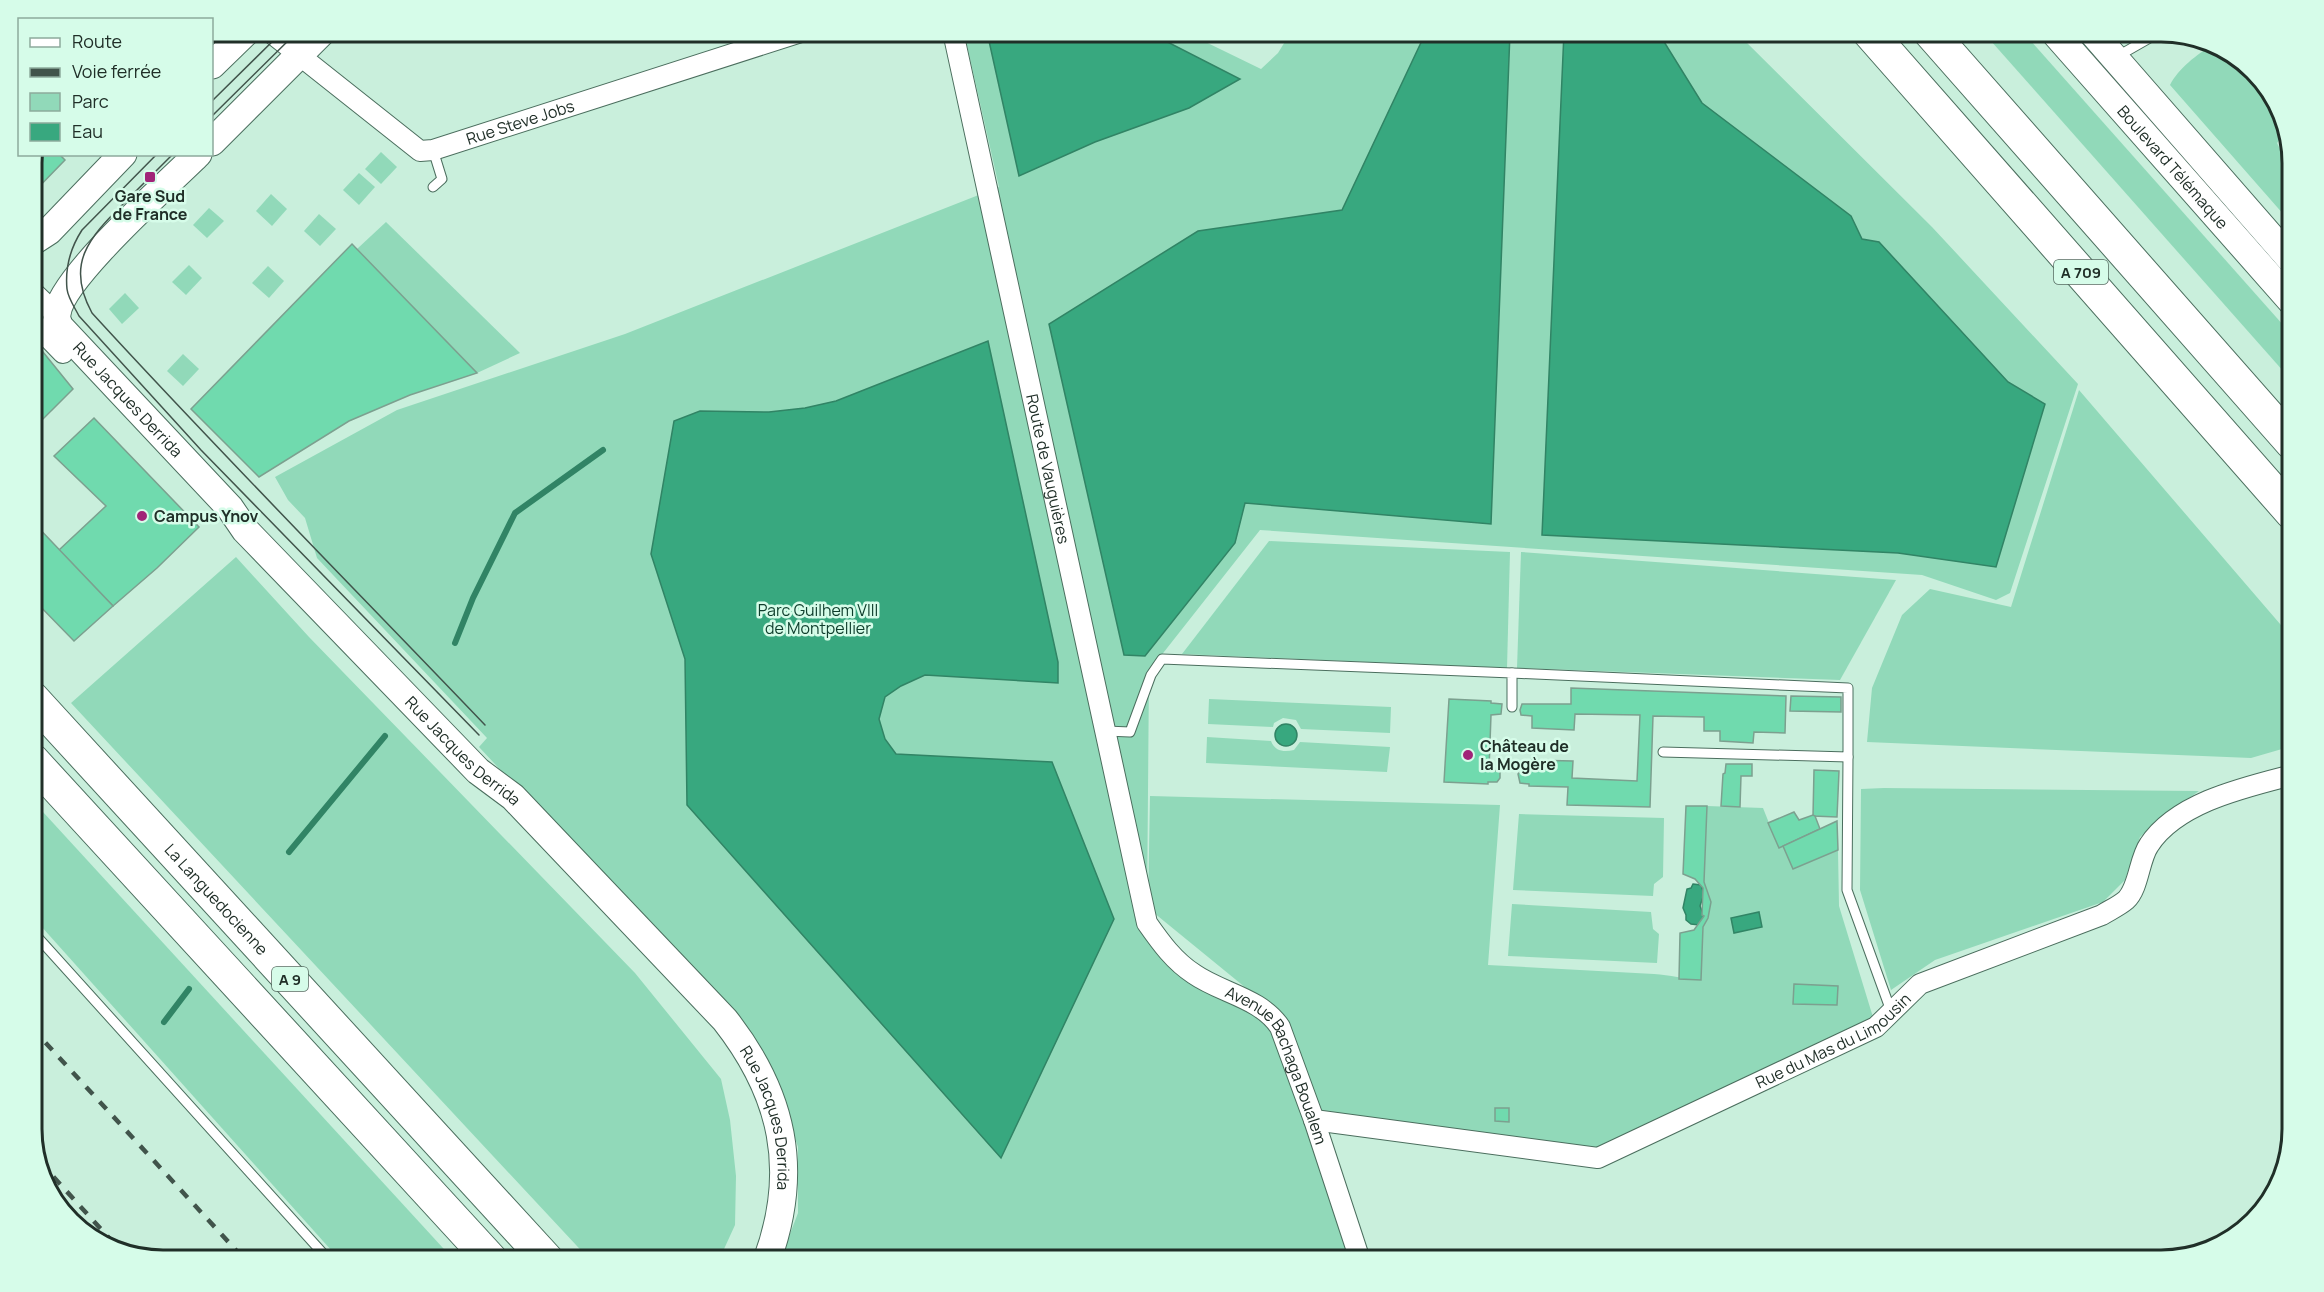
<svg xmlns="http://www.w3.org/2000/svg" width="2324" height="1292" font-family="Manrope,sans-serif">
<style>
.green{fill:#91d9b9}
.water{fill:#38a87f;stroke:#318465;stroke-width:1.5}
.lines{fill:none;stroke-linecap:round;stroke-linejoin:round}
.stream{stroke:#318465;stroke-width:6}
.building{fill:#70daae;stroke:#7ca08f;stroke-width:1.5}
.lane-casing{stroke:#4b6e5e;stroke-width:11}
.street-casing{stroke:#4b6e5e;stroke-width:22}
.secondary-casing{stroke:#4b6e5e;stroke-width:29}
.highway-casing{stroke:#4b6e5e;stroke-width:35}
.lane{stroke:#fff;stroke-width:9}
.street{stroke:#fff;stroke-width:20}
.secondary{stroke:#fff;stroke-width:27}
.highway{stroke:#fff;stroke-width:33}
.tram{stroke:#41544b;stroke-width:1.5}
.rail{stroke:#41544b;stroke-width:4.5;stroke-dasharray:10 10;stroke-linecap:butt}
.poi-dot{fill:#a12478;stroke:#d6fce9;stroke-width:2}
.labels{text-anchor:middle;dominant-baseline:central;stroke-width:5;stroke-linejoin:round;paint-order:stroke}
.shield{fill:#d6fce9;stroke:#576c62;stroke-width:1.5}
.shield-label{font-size:15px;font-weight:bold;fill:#202f28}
.street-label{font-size:16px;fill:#202f28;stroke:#d6fce9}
.poi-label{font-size:16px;font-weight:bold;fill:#202f28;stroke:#d6fce9;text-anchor:start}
.park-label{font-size:16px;fill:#0e3d2c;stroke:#d6fce9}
.rim{fill:none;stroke:#202f28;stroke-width:3}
</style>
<rect width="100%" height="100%" fill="#c9efdc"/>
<!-- green -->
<g class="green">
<polygon points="964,32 1185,32 1261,69 1278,53 1291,32 1736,32 1932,227 2078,384 2010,593 1996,600 1922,575 1260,530 1149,671 1147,912 1175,966 1273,1028 1352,1260 780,1260 798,1213 798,1147 775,1077 733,1019 479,747 487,738 317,558 305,518 288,500 275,477 397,410 625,334 999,187"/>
<polygon points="1983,32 2023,32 2292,335 2292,381"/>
<path d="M 2213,45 C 2217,47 2223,47 2227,49 C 2252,64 2277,108 2285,134 L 2277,143 L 2292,173 L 2292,224 L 2170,85 C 2178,69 2197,54 2213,45 Z"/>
<polygon points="381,152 397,167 381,184 365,169"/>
<polygon points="359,173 375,187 359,205 343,190"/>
<polygon points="271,194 287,209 272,226 256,211"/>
<polygon points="209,208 224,221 207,238 193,225"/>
<polygon points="319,214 336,229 320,246 304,231"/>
<polygon points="386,222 520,353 477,373 357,249"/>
<polygon points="189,265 202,278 186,295 172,282"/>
<polygon points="268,266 284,281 269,298 252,283"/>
<polygon points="125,293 139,308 122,324 109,309"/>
<polygon points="183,354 199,369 183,386 167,371"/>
<polygon points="2079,390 2292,638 2292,746 2251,758 1867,742 1872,688 1902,615 1930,589 2011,607"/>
<polygon points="1269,541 1510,552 1507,668 1182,654"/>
<polygon points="1521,552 1896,580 1840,680 1517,668"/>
<polygon points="236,557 309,637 635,973 721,1079 730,1120 736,1176 735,1225 719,1260 590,1260 71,703"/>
<polygon points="1209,699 1391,707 1390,733 1301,729 1296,720 1283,718 1274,723 1273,727 1208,724"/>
<path d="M 1207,737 L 1271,741 C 1275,752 1285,752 1294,750 L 1300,742 L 1390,747 L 1387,772 L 1206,763 Z"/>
<polygon points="1884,788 2199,791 2160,819 2140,837 2125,880 2103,902 1935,960 1891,990 1860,890 1861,789"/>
<path d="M 1150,796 L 1500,805 L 1488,965 L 1654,974 C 1670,975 1684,979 1701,980 L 1703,927 L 1708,918 L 1711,902 L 1704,882 L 1707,806 L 1763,808 L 1779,848 L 1783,846 L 1793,869 L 1838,850 L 1839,906 L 1876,1027 L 1598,1158 L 1317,1121 L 1307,1072 L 1279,1015 L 1148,908 Z"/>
<polygon points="32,800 454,1260 340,1260 32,916"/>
<polygon points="1519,814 1664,818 1663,877 1654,884 1653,896 1513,890"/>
<polygon points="1512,904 1651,912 1653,929 1659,934 1657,963 1508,956"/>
</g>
<!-- water -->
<g class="water">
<polygon points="987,32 1148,32 1240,79 1189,108 1095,142 1019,176"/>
<polygon points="1426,32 1510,32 1491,524 1245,503 1235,543 1145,656 1124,655 1049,324 1198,231 1342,210"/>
<polygon points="1564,32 1658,32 1702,103 1851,216 1862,239 1879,242 2008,382 2045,404 1996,567 1898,553 1542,535"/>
<polygon points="988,341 1058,662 1058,683 925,675 901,686 885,697 879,719 885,739 896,754 1052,762 1114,919 1001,1158 687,805 685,659 651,554 674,421 700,411 769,412 805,408 836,401"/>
<circle cx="1286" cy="735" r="11"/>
<polygon points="1693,884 1701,885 1704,894 1700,906 1704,916 1699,925 1691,924 1686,920 1686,915 1683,908 1687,889 1691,888"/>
<polygon points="1759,912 1762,927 1734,933 1731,918"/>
</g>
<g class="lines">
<!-- stream -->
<g class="stream">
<polyline points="455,643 473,598 515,513 603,450"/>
<polyline points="289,852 385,736"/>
<polyline points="164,1022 189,989"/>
</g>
</g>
<!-- building -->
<g class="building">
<polygon points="32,154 59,154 65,160 32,194"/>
<polygon points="352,244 477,373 410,395 349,421 259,477 191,409"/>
<polygon points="43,352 73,389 32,430 32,362"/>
<polygon points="94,418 199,527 157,568 113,606 59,550 106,506 54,456"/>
<polygon points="32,521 113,606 74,641 32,598"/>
<polygon points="1571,688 1786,696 1785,733 1754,732 1753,743 1720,741 1720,731 1704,731 1704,717 1653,716 1650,807 1567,805 1568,787 1529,786 1529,784 1520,783 1518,774 1520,772 1530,772 1530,760 1573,761 1572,778 1637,781 1640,715 1575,714 1574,730 1532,728 1532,716 1521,715 1520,710 1522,704 1571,704"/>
<polygon points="1791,696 1841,697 1841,712 1790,711"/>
<polygon points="1449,699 1491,701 1491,703 1502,704 1501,714 1491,715 1489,770 1500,771 1500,778 1497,782 1488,782 1488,784 1444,782"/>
<polygon points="1726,764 1752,764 1752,776 1741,776 1740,807 1721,806 1723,774 1725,773"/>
<polygon points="1814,770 1839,771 1837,817 1813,816"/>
<polygon points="1686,806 1707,806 1704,882 1711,902 1708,918 1703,927 1701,980 1679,979 1680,933 1694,930 1704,916 1702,915 1703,888 1695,879 1683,874"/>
<polygon points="1794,812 1799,820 1813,815 1815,816 1820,829 1779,848 1768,823"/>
<polygon points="1837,821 1838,850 1793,869 1783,846"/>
<polygon points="1794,984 1838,986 1837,1005 1793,1004"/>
<polygon points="1495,1108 1509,1108 1509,1122 1495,1121"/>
</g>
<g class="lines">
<!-- lane casing -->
<g class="lane-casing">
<g id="lane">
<polyline points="2118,56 2160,32"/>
<polyline points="433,187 442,179 433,150"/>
<polyline points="1512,673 1848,688 1848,757 1663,752"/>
<polyline points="1106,731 1130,732 1151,675 1162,659 1512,673 1512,707"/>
<polyline points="1848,757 1847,890 1891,1011"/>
<polyline points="32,931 328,1259 333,1260"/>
</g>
</g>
<!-- street casing -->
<g class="street-casing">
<g id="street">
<path id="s1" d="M 270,32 L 420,151 L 433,150 L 801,32"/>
<path id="s2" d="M 953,32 L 1147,923 C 1161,943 1174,961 1194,974 C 1221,993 1261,998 1280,1027 L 1314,1120 L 1360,1260"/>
<polyline points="32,291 56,314"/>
<polyline points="32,321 63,353"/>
<path id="s3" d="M 1314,1120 L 1598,1158 L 1876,1027 L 1920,984 L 2102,915 C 2110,910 2119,906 2126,900 C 2139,888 2139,859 2149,845 C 2177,802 2246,787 2292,775"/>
</g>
</g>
<!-- secondary casing -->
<g class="secondary-casing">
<g id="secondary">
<path id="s4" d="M 2054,32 L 2292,302"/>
<polyline points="2092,32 2292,261"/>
<polyline points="212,65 246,32"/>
<polyline points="212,142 322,32"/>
<path id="s5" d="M 198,154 C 169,183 61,278 57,314 C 56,318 58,323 60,327 L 230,508 L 245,530 L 478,771 L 513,797 L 725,1020 C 783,1094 800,1170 767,1260"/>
<polyline points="32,242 49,231 123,154"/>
</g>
</g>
<!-- highway casing -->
<g class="highway-casing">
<g id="highway">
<polyline points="1869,32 2292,513"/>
<polyline points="1930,32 2292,443"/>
<path id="s6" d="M 32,698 L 547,1260"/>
<polyline points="32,760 491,1260"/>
</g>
</g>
<!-- lane -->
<use href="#lane" class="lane"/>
<!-- street -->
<use href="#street" class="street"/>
<!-- secondary -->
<use href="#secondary" class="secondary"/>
<!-- highway -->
<use href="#highway" class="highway"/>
<!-- tram -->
<g class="tram">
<polyline points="212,101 282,32"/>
<polyline points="212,116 297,32"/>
<path d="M 157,154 L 82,230 C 71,247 65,268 67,289 C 68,298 75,308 79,316 L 201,450 L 479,735"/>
<path d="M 173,154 C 156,171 140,187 123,204 C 89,238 65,264 92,313 C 220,453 354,588 485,725"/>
</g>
<!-- rail -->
<g class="rail">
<polyline points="32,1028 245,1260"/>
<polyline points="40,1162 119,1249"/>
</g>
</g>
<!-- markers -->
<g class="poi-dot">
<rect x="144" y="171" width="12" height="12" rx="3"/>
<circle cx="142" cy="516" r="6"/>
<circle cx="1468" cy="755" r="6"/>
</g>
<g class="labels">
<!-- shield labels -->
<g class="shield">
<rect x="2054" y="260" width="54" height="24" rx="4.5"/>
<rect x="272" y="967" width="36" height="24" rx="4.5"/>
</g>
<g class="shield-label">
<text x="2081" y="272">A 709</text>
<text x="290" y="979">A 9</text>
</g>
<!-- street labels -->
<g class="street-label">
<text stroke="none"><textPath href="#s1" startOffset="296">Rue Steve Jobs</textPath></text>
<text stroke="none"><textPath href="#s4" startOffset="180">Boulevard Télémaque</textPath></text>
<text stroke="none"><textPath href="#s5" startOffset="328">Rue Jacques Derrida</textPath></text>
<text stroke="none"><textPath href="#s2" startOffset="447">Route de Vauguières</textPath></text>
<text stroke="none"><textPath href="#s5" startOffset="814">Rue Jacques Derrida</textPath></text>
<text stroke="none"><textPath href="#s6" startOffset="273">La Languedocienne</textPath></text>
<text stroke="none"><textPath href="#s3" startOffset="550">Rue du Mas du Limousin</textPath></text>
<text stroke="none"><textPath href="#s2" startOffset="1113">Avenue Bachaga Boualem</textPath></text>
<text stroke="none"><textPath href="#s5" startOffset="1299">Rue Jacques Derrida</textPath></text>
</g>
<!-- poi labels -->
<g class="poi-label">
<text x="150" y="196" text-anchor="middle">Gare Sud<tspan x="150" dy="18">de France</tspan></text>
<text x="154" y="516">Campus Ynov</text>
<text x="1480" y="746">Château de<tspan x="1480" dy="18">la Mogère</tspan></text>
</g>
<!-- park labels -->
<g class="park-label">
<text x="818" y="610">Parc Guilhem VIII<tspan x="818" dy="18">de Montpellier</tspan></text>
</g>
</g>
<!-- crop -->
<path d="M0 0H2324V1292H0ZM163 42H2161A121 121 0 0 1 2282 163V1129A121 121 0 0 1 2161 1250H163A121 121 0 0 1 42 1129V163A121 121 0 0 1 163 42Z" fill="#d6fce9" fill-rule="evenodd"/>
<path class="rim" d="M163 42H2161A121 121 0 0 1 2282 163V1129A121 121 0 0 1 2161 1250H163A121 121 0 0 1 42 1129V163A121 121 0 0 1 163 42Z"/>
<!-- legend -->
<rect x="18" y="18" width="195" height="138" fill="#d6fce9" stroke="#8daa9c" stroke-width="1.5"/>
<rect x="30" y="38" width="30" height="9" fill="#ffffff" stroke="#8daa9c" stroke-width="1.5"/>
<text x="72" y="48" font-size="18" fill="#202f28">Route</text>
<rect x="30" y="68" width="30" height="9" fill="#41544b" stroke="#8daa9c" stroke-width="1.5"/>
<text x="72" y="78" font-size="18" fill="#202f28">Voie ferrée</text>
<rect x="30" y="93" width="30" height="18" fill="#91d9b9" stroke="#8daa9c" stroke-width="1.5"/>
<text x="72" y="108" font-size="18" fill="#202f28">Parc</text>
<rect x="30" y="123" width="30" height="18" fill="#38a87f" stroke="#8daa9c" stroke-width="1.5"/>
<text x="72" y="138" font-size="18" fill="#202f28">Eau</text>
</svg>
